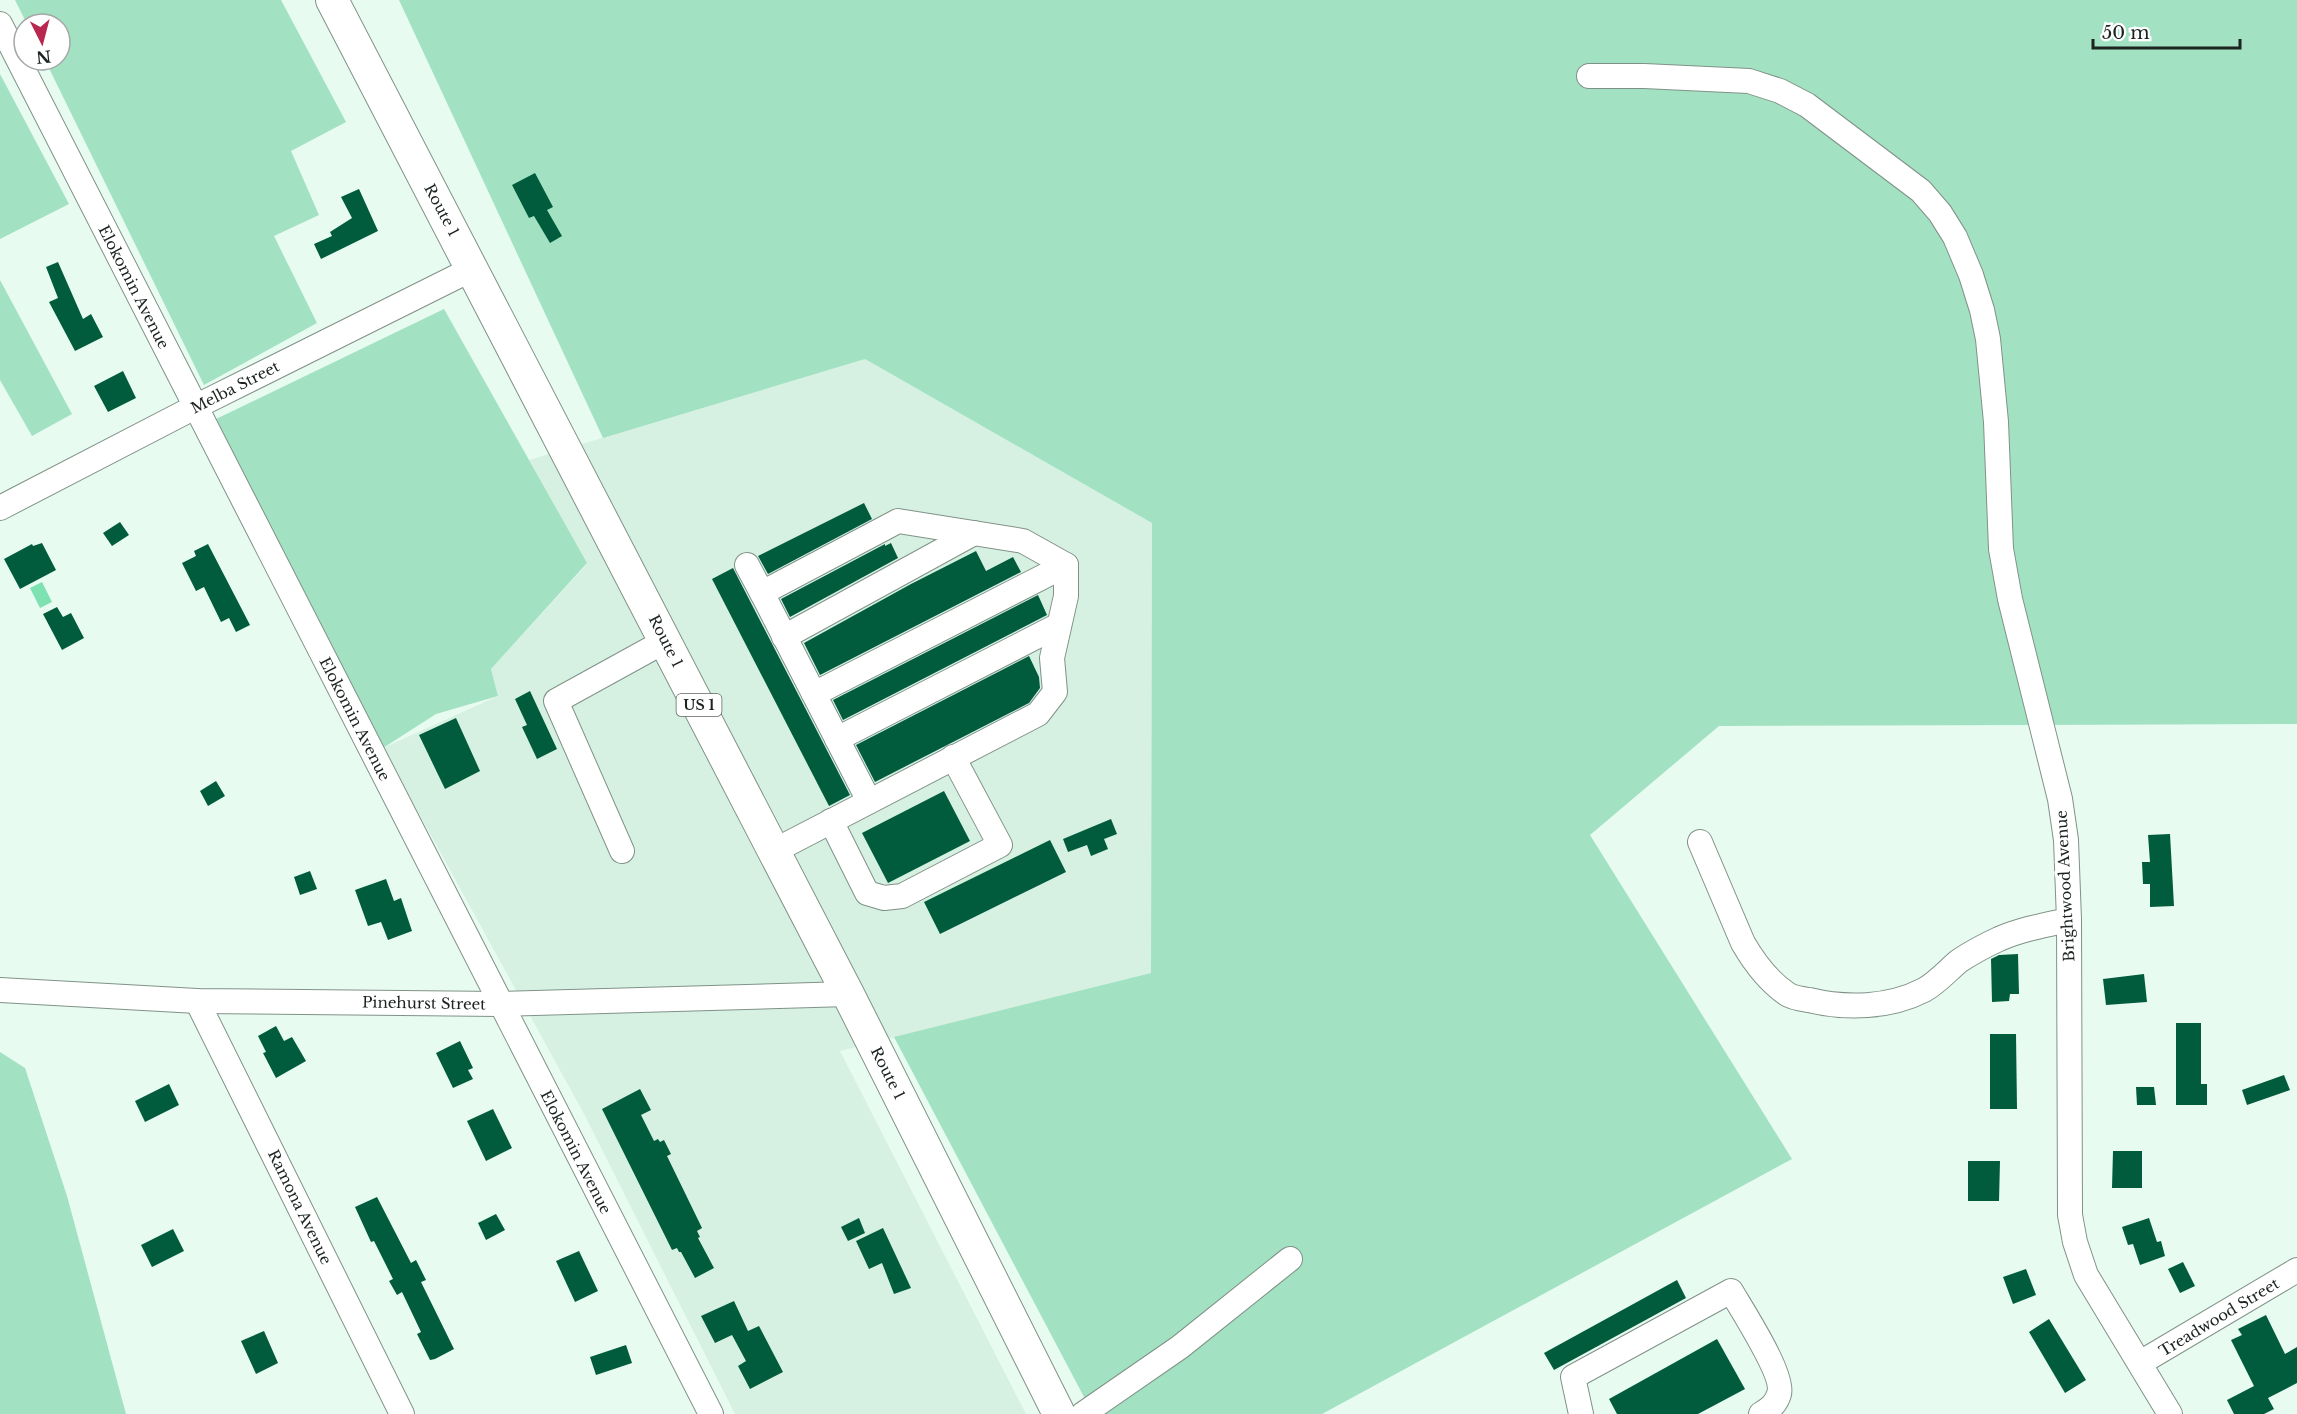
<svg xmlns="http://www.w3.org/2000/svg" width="2297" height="1414" font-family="'Libre Baskerville',serif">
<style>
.built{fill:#d6f1e2}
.green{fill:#a2e1c1}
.water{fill:#7ee1b2}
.building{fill:#005c3d}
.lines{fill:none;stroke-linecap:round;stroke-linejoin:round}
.minor-casing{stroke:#809288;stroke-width:26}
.major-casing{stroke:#809288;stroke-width:34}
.minor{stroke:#fff;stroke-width:24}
.major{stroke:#fff;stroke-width:32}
.labels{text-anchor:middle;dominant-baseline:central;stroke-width:6;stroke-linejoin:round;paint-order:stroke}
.shield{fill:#fff;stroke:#606563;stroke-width:1.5}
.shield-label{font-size:14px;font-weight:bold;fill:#1c2320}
.street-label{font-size:15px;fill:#1c2320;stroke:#fff}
</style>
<rect width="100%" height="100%" fill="#e8fbf1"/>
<!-- built -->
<polygon class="built" points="865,359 1152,523 1151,973 840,1051 1026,1414 735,1414 584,1114 383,748 498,696 491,669 587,564 529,460"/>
<!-- green -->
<g class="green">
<polygon points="15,0 281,0 346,122 291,151 319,215 274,236 317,323 204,385 45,60 60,60 60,24 27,24"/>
<polygon points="399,0 2297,0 2297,724 1719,726 1590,835 1792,1159 1322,1414 1093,1414 894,1037 1151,973 1152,523 865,359 603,438"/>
<polygon points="0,74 69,204 0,239"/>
<polygon points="0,280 72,414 32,436 0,380"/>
<polygon points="444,309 587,563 491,669 498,696 436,714 383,748 216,419"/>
<polygon points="0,1052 25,1068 67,1196 126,1414 0,1414"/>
</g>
<!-- water -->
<polygon class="water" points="42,582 52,602 40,608 30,588"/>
<!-- building -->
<g class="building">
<polygon points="535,173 553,207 547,210 562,236 550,243 534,216 529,218 512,185"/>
<polygon points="359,189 378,231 321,259 314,244 332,236 330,232 352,218 341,197"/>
<polygon points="58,262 83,319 91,314 103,337 75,351 49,302 58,298 46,267"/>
<polygon points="123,371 136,398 108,412 94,386"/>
<polygon points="864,503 872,519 768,574 758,556"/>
<polygon points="120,522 129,535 112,546 103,533"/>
<polygon points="42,543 56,570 20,589 4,559 32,544 33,546"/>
<polygon points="891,543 898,558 790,617 781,599 885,544 885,546"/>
<polygon points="208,544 250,625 236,632 229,618 221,622 204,587 196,591 182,563 196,556 194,551"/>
<polygon points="976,551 986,571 1013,557 1021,572 820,675 804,643 911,584"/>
<polygon points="733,568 850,795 829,806 712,579"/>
<polygon points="1038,595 1047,615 843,720 833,700"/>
<polygon points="57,607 63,617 71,613 84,638 62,650 43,614"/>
<polygon points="1029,656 1039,677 1040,688 1029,703 875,782 856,745"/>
<polygon points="530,691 557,749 537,759 522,727 527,725 515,699"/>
<polygon points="456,718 480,771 445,789 419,735"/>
<polygon points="216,781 225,796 208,806 200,791"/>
<polygon points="944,791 970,841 888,883 862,833"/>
<polygon points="1111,819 1117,834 1104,839 1108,849 1091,856 1087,845 1068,852 1063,839"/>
<polygon points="2170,834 2174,906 2150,907 2150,884 2143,884 2142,862 2150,862 2148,835"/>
<polygon points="1050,840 1066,872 940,934 924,902"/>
<polygon points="310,871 317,889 300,895 294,877"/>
<polygon points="386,879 394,901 401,898 412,931 388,940 381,922 368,926 355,890"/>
<polygon points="2018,954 2019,994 2010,994 2009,1001 1992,1002 1991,959 1999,955"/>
<polygon points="2144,974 2147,1002 2106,1005 2103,979"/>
<polygon points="2176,1023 2201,1023 2201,1084 2207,1084 2207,1105 2176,1105"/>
<polygon points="276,1026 284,1041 292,1037 306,1061 276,1078 263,1053 266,1052 258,1036"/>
<polygon points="1990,1034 2016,1034 2017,1109 1990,1109"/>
<polygon points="460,1041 473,1068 468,1070 473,1079 453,1088 436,1053"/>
<polygon points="2284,1075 2290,1090 2247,1105 2242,1090"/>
<polygon points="169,1084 179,1105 145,1122 135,1101"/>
<polygon points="2136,1087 2154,1087 2156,1105 2137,1105"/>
<polygon points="640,1089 651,1110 641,1115 654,1141 658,1139 660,1142 664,1140 671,1154 667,1156 702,1228 697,1231 700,1237 698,1238 714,1268 695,1278 681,1252 679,1252 677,1248 672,1250 602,1109"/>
<polygon points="493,1109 512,1148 486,1161 467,1121"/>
<polygon points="2113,1151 2142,1151 2142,1188 2112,1188"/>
<polygon points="1968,1161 2000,1161 1999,1201 1968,1201"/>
<polygon points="377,1197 411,1263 416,1260 426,1280 421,1282 454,1349 435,1359 430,1360 417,1334 421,1332 402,1292 397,1295 389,1281 393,1279 374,1241 371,1242 355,1207"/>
<polygon points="496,1214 505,1230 486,1240 478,1223"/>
<polygon points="859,1218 865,1233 848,1241 841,1227"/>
<polygon points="2149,1218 2157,1242 2161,1241 2165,1256 2140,1265 2133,1244 2128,1245 2122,1227"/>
<polygon points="883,1228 911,1288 894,1294 882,1263 869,1269 856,1241"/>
<polygon points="173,1229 184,1251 152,1267 141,1245"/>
<polygon points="579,1251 598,1291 575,1302 556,1261"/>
<polygon points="2183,1262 2195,1286 2180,1293 2168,1269"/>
<polygon points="2026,1269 2036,1295 2013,1304 2003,1277"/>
<polygon points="1677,1280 1686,1298 1554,1370 1544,1353"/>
<polygon points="734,1301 748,1331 759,1326 783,1372 750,1389 738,1366 746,1361 732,1335 715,1343 701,1316"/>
<polygon points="2266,1315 2285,1354 2297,1347 2297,1383 2268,1398 2274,1409 2264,1414 2234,1414 2227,1400 2254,1386 2231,1340 2242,1335 2238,1329"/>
<polygon points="2049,1319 2086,1380 2065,1393 2029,1332"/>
<polygon points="264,1331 278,1363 256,1374 241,1341"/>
<polygon points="1717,1339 1745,1389 1698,1414 1617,1414 1609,1399"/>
<polygon points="626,1345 632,1363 596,1375 590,1357"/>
</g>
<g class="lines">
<!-- minor casing -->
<g class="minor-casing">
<g id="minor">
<polyline points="0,24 711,1414"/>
<polyline points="1589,76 1644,76 1749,81 1780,91 1807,105 1921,191 1940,213 1955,237 1971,275 1982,310 1988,339 1996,422 2001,549 2010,599 2060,799 2066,840 2069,920 2070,1215 2075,1242 2086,1275 2170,1414"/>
<polyline points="0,508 195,407 472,269"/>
<polyline points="747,565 762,593"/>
<polyline points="784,637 974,533"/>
<polyline points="814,694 1066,565"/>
<polyline points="837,739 1059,625"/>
<polyline points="831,821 867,893 884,898 902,896 1000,845 953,757"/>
<path d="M 1700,842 L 1743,943 C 1754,962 1768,981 1787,994 C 1793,998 1802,999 1809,1000 C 1846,1009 1889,1008 1924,990 C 1938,982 1947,971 1959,961 C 1971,953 1986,945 1999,939 C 2022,929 2045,925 2069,920"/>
<polyline points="622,851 556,701 665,641"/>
<polyline points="774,851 1038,714 1055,692 1052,658 1066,596 1066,565 1023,541 898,521 762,593 869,801"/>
<polyline points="0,990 197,1001 500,1004 848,994"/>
<polyline points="197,1001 402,1414"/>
<polyline points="2140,1363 2297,1270"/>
<polyline points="1083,1414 1180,1347 1290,1259"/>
<path d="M 1581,1414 L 1573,1377 L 1731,1291 C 1742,1310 1785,1376 1779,1394 C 1776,1404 1770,1409 1761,1414"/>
</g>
</g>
<!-- major casing -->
<g class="major-casing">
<polyline id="major" points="332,0 848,994 1059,1414"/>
</g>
<!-- minor -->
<use href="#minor" class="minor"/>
<!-- major -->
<use href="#major" class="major"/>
</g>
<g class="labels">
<!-- shield labels -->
<rect class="shield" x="676.5" y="694" width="45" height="22" rx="4.5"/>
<g class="shield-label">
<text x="699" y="705">US 1</text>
</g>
<!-- street labels -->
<g class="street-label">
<text transform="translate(442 210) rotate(62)">Route 1</text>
<text transform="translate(134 287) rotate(63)">Elokomin Avenue</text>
<text transform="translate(235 387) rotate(-27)">Melba Street</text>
<text transform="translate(666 641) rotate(63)">Route 1</text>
<text transform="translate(355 719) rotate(63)">Elokomin Avenue</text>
<text transform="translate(2065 886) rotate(-93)">Brightwood Avenue</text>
<text transform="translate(424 1003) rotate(1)">Pinehurst Street</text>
<text transform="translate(888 1073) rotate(63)">Route 1</text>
<text transform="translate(576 1152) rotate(63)">Elokomin Avenue</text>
<text transform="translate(300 1207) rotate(64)">Ramona Avenue</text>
<text transform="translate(2219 1317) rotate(-31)">Treadwood Street</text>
</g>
</g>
<!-- north arrow -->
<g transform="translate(42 42) rotate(174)"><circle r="28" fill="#ffffff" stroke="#a4a7a6" stroke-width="1.5"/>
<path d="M0-4.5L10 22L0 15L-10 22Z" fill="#b8274d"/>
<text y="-9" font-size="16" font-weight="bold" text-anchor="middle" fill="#1c2320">N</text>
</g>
<!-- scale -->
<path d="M2093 39v9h147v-9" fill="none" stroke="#1c2320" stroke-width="3"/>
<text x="2102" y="39" font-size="18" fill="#1c2320" stroke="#ffffff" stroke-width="4.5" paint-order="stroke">50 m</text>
</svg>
